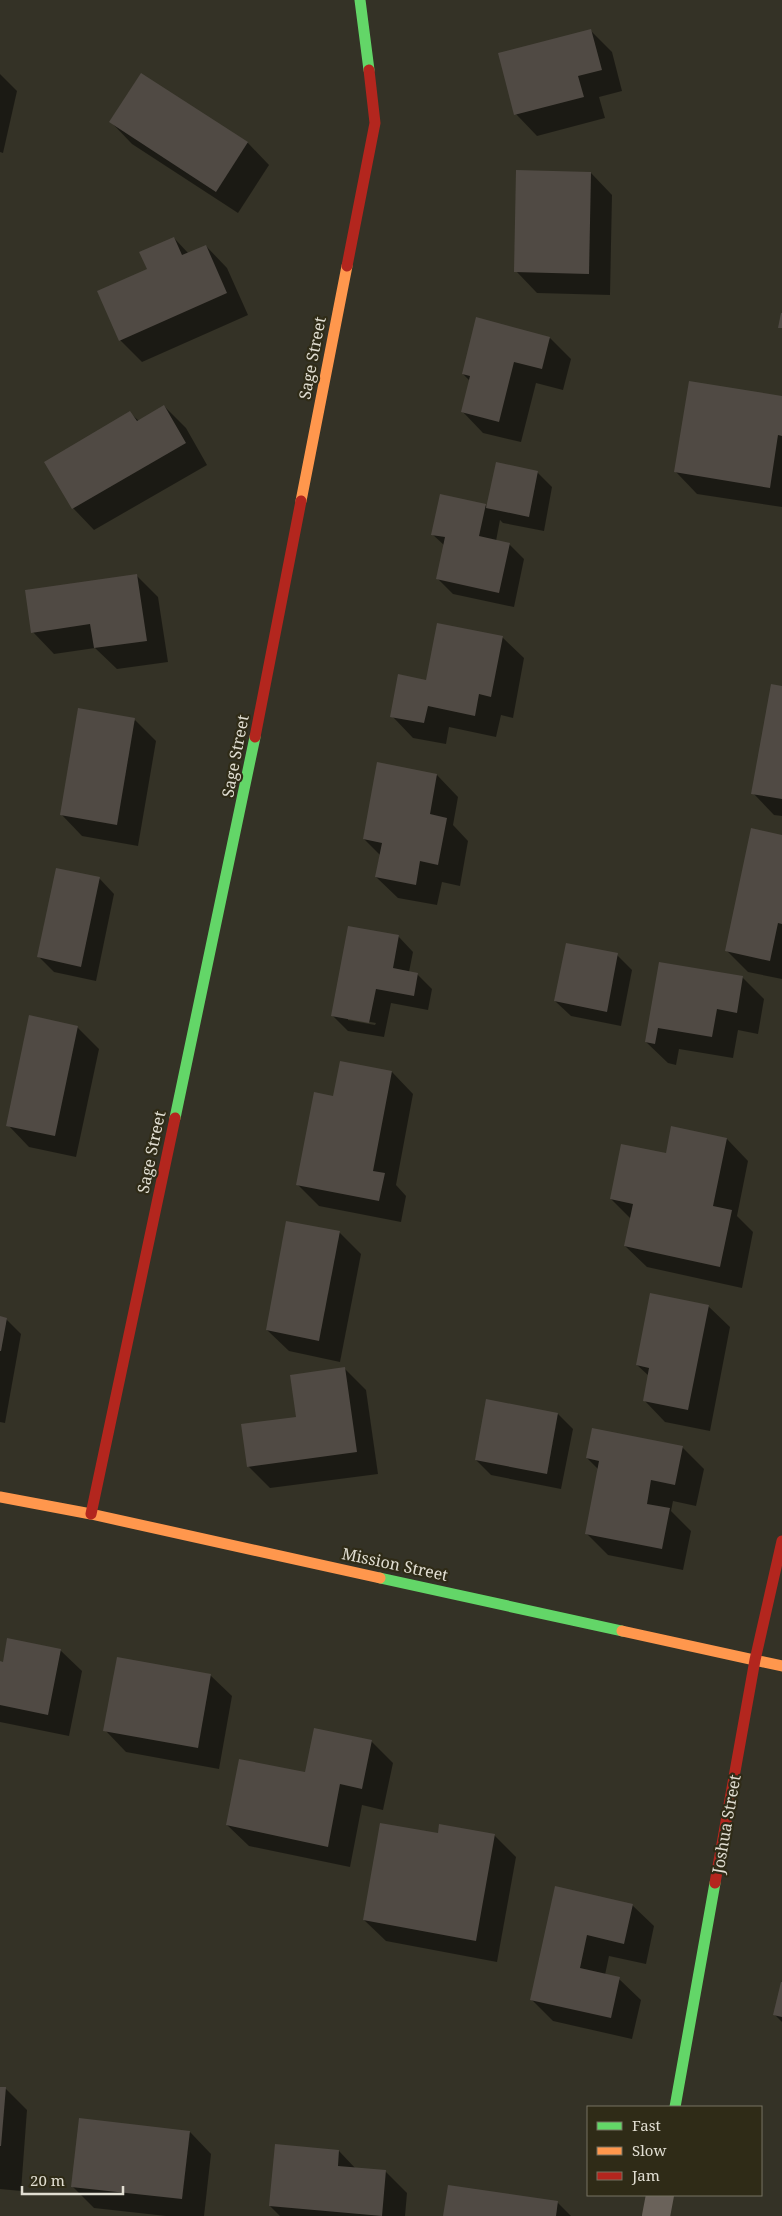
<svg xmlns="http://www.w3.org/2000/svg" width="782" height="2216" font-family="'Noto Serif',serif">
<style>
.shadow{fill:#0007;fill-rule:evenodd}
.building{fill:#504a44}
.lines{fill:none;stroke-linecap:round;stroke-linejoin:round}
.street{stroke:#6a625a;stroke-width:28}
.fast{stroke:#63d668;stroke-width:11}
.slow{stroke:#ff974d;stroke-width:11}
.jam{stroke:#b3261e;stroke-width:11}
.labels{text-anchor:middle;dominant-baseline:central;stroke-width:4.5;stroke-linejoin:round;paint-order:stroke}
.street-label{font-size:16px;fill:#e1ded2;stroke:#2f2b17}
</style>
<rect width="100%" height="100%" fill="#343226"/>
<!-- shadow -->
<g class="shadow">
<polygon points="591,31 612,52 622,91 599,97 605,118 537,136 516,114"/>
<polygon points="0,74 17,91 3,153 0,152"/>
<polygon points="142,75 248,143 269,165 238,213 132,144 111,122"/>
<polygon points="591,173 612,195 610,295 537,293 516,271"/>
<polygon points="174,238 189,254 206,246 227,268 248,315 142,362 120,340 149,270"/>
<polygon points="550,338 571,359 563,390 536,383 521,442 483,433 462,411 470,381 463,374"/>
<polygon points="782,398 782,507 697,494 676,472"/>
<polygon points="164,406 186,428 207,465 94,530 73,508 130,413 139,421"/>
<polygon points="537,472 552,487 544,531 503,523 500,520 496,541 509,544 524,559 514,607 453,594 438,579 445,546 432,534 485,505 488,508"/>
<polygon points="136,575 158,597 168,662 117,669 95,648 54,654 33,632"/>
<polygon points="502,637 524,658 513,718 501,715 496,737 449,727 446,744 413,738 392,716 427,681"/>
<polygon points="782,688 782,816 774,815 753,793"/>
<polygon points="135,720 156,741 138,846 82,836 61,814"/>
<polygon points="437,775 458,797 453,825 468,841 460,886 442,882 437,905 398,898 376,877 380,855 364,839"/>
<polygon points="782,837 782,979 748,972 726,950"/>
<polygon points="99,878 114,894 96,981 54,972 39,957"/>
<path d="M 398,936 L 413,952 L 409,972 L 417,974 L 432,989 L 428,1010 L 391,1003 L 384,1037 L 348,1031 L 333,1016 ZM 348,1018 L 376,1023 L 375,1025 L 348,1020 Z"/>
<polygon points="617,955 632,970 621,1026 571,1016 555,1001"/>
<polygon points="660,963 742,977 764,999 758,1034 738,1030 733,1058 679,1049 676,1065 668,1063 646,1042"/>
<polygon points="77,1027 99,1049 76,1157 29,1147 8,1125"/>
<polygon points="341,1063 392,1072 413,1094 396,1185 406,1196 401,1222 319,1206 297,1184 334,1097"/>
<polygon points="727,1139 748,1161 737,1216 753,1232 742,1288 647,1267 625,1246 631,1219 611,1199 667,1154"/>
<polygon points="339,1232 361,1254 340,1362 289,1351 267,1330"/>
<polygon points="708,1306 730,1327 710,1431 665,1422 644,1400 649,1376 637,1365"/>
<polygon points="0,1318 6,1319 21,1334 5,1423 0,1422"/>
<polygon points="345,1369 366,1390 378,1474 270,1488 248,1466"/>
<polygon points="558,1414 573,1429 561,1489 491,1475 476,1460"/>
<polygon points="682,1447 704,1469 696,1506 673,1501 671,1511 691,1531 683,1570 608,1555 586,1533 599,1470 587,1458"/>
<polygon points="60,1650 82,1671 69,1736 0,1722 0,1663"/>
<polygon points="210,1675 232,1696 219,1769 126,1752 105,1730"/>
<polygon points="371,1741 393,1763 383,1810 362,1805 350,1867 249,1846 227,1825 306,1774"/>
<polygon points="439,1835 494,1835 516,1857 497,1962 386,1941 364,1920"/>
<polygon points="556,1888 632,1905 654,1926 646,1964 609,1956 605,1975 619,1979 641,2000 632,2039 553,2021 531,1999"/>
<polygon points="782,1985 782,2022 775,2015"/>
<polygon points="0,2088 6,2089 27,2110 21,2191 0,2189"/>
<polygon points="190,2132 211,2154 204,2216 166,2216 94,2208 72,2186"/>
<polygon points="276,2146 339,2151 356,2169 385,2171 407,2193 405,2216 280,2216 270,2206"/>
<polygon points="557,2202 571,2216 445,2216"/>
</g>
<!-- building -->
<g class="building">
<polygon points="591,29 602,70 578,76 584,97 514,115 498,53"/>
<polygon points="141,73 248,142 216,192 109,122"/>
<polygon points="516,170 591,172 589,274 514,272"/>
<polygon points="174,237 182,255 206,245 227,293 119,341 97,291 147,269 139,252"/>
<polygon points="781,313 782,313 782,328 778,328"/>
<polygon points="476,317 550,337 542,369 514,362 499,422 461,412 470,376 462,374"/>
<polygon points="689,381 782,396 782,436 778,435 770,488 674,472"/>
<polygon points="164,405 186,443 72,509 44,462 130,411 137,421"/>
<polygon points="496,462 538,471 529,517 486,508"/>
<polygon points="440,494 486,504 479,536 510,543 499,593 436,579 445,537 431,535"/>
<polygon points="137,574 147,641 94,648 90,624 31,633 25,590"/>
<polygon points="437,623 503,636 491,697 479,694 475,716 428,706 424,723 390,717 398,674 426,680"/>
<polygon points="771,684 782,686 782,799 751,794"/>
<polygon points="78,708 135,718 117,825 60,815"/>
<polygon points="377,762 437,774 430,814 447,818 438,865 420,861 416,885 375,877 382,843 363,839"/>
<polygon points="751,828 782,835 782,924 778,923 770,961 725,951"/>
<polygon points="56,868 100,877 81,967 37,957"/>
<polygon points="348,926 399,935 393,968 418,973 414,996 376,989 369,1023 331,1016"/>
<polygon points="566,943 618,953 607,1012 554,1001"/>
<polygon points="659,962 743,976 737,1013 717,1009 712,1037 658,1028 655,1044 645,1042"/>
<polygon points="29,1015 78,1026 55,1136 6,1126"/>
<polygon points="340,1061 392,1071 373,1171 385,1173 379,1201 296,1185 314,1092 333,1096"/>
<polygon points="671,1126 727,1138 713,1206 732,1210 720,1267 624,1246 633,1204 610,1199 621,1144 666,1153"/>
<polygon points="286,1221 340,1231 319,1341 266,1330"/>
<polygon points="650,1293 709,1305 688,1410 643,1401 649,1368 636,1365"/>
<polygon points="0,1316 7,1318 1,1351 0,1351"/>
<polygon points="345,1367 357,1452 247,1467 241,1424 296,1417 290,1375"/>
<polygon points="486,1399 558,1413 547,1474 475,1460"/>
<polygon points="592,1428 683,1446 675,1485 651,1480 647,1504 670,1508 662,1549 585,1534 599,1461 586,1458"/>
<polygon points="7,1638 61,1649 48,1715 0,1705 0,1661 3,1662"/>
<polygon points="117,1657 211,1674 198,1748 103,1731"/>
<polygon points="314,1728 372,1740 362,1789 340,1784 328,1847 226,1825 239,1759 305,1772"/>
<polygon points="380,1823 438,1833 439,1824 495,1834 476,1941 363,1920"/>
<polygon points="555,1886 633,1904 624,1944 587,1935 580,1968 620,1977 611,2018 530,2000"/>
<polygon points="781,1982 782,1982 782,2017 773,2015"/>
<polygon points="0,2087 6,2087 1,2146 0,2146"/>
<polygon points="79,2118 190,2131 182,2199 71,2187"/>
<polygon points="275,2144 339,2150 338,2166 386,2170 382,2216 269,2206"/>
<polygon points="448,2185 558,2201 556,2216 443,2216"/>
</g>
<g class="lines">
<!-- street -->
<polyline class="street" points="656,2216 660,2195"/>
<!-- fast -->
<g class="fast">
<polyline points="360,0 369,70"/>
<polyline points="175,1118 255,737"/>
<polyline points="380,1578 622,1631"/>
<polyline points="675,2107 715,1883"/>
</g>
<!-- slow -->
<g class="slow">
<polyline points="301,501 347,266"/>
<polyline points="0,1497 91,1514 380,1578"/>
<polyline points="622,1631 782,1666"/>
</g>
<!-- jam -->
<g class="jam">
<polyline points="347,266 375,123 369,70"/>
<polyline points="255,737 301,501"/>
<polyline points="91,1514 175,1118"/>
<polyline points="715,1883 755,1660 782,1541"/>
</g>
</g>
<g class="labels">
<!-- street labels -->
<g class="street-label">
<text transform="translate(312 358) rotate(-79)">Sage Street</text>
<text transform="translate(235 756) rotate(-79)">Sage Street</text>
<text transform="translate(151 1152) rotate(-78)">Sage Street</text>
<text transform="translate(395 1564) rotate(12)">Mission Street</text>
<text transform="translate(726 1824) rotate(-80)">Joshua Street</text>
</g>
</g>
<!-- legend -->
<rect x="587" y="2106" width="175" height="90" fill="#2f2b17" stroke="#767362"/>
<rect x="597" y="2122" width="25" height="8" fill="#63d668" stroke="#767362"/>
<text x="632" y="2131" font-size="15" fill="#e1ded2">Fast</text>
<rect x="597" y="2147" width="25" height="8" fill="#ff974d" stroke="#767362"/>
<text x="632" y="2156" font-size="15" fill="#e1ded2">Slow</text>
<rect x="597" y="2172" width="25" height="8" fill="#b3261e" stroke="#767362"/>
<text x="632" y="2181" font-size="15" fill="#e1ded2">Jam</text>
<!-- scale -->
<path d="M22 2186v8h101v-8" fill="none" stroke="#e1ded2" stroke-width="2.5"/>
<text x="30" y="2186" font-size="15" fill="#e1ded2" stroke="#2f2b17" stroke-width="4" paint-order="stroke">20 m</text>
</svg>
